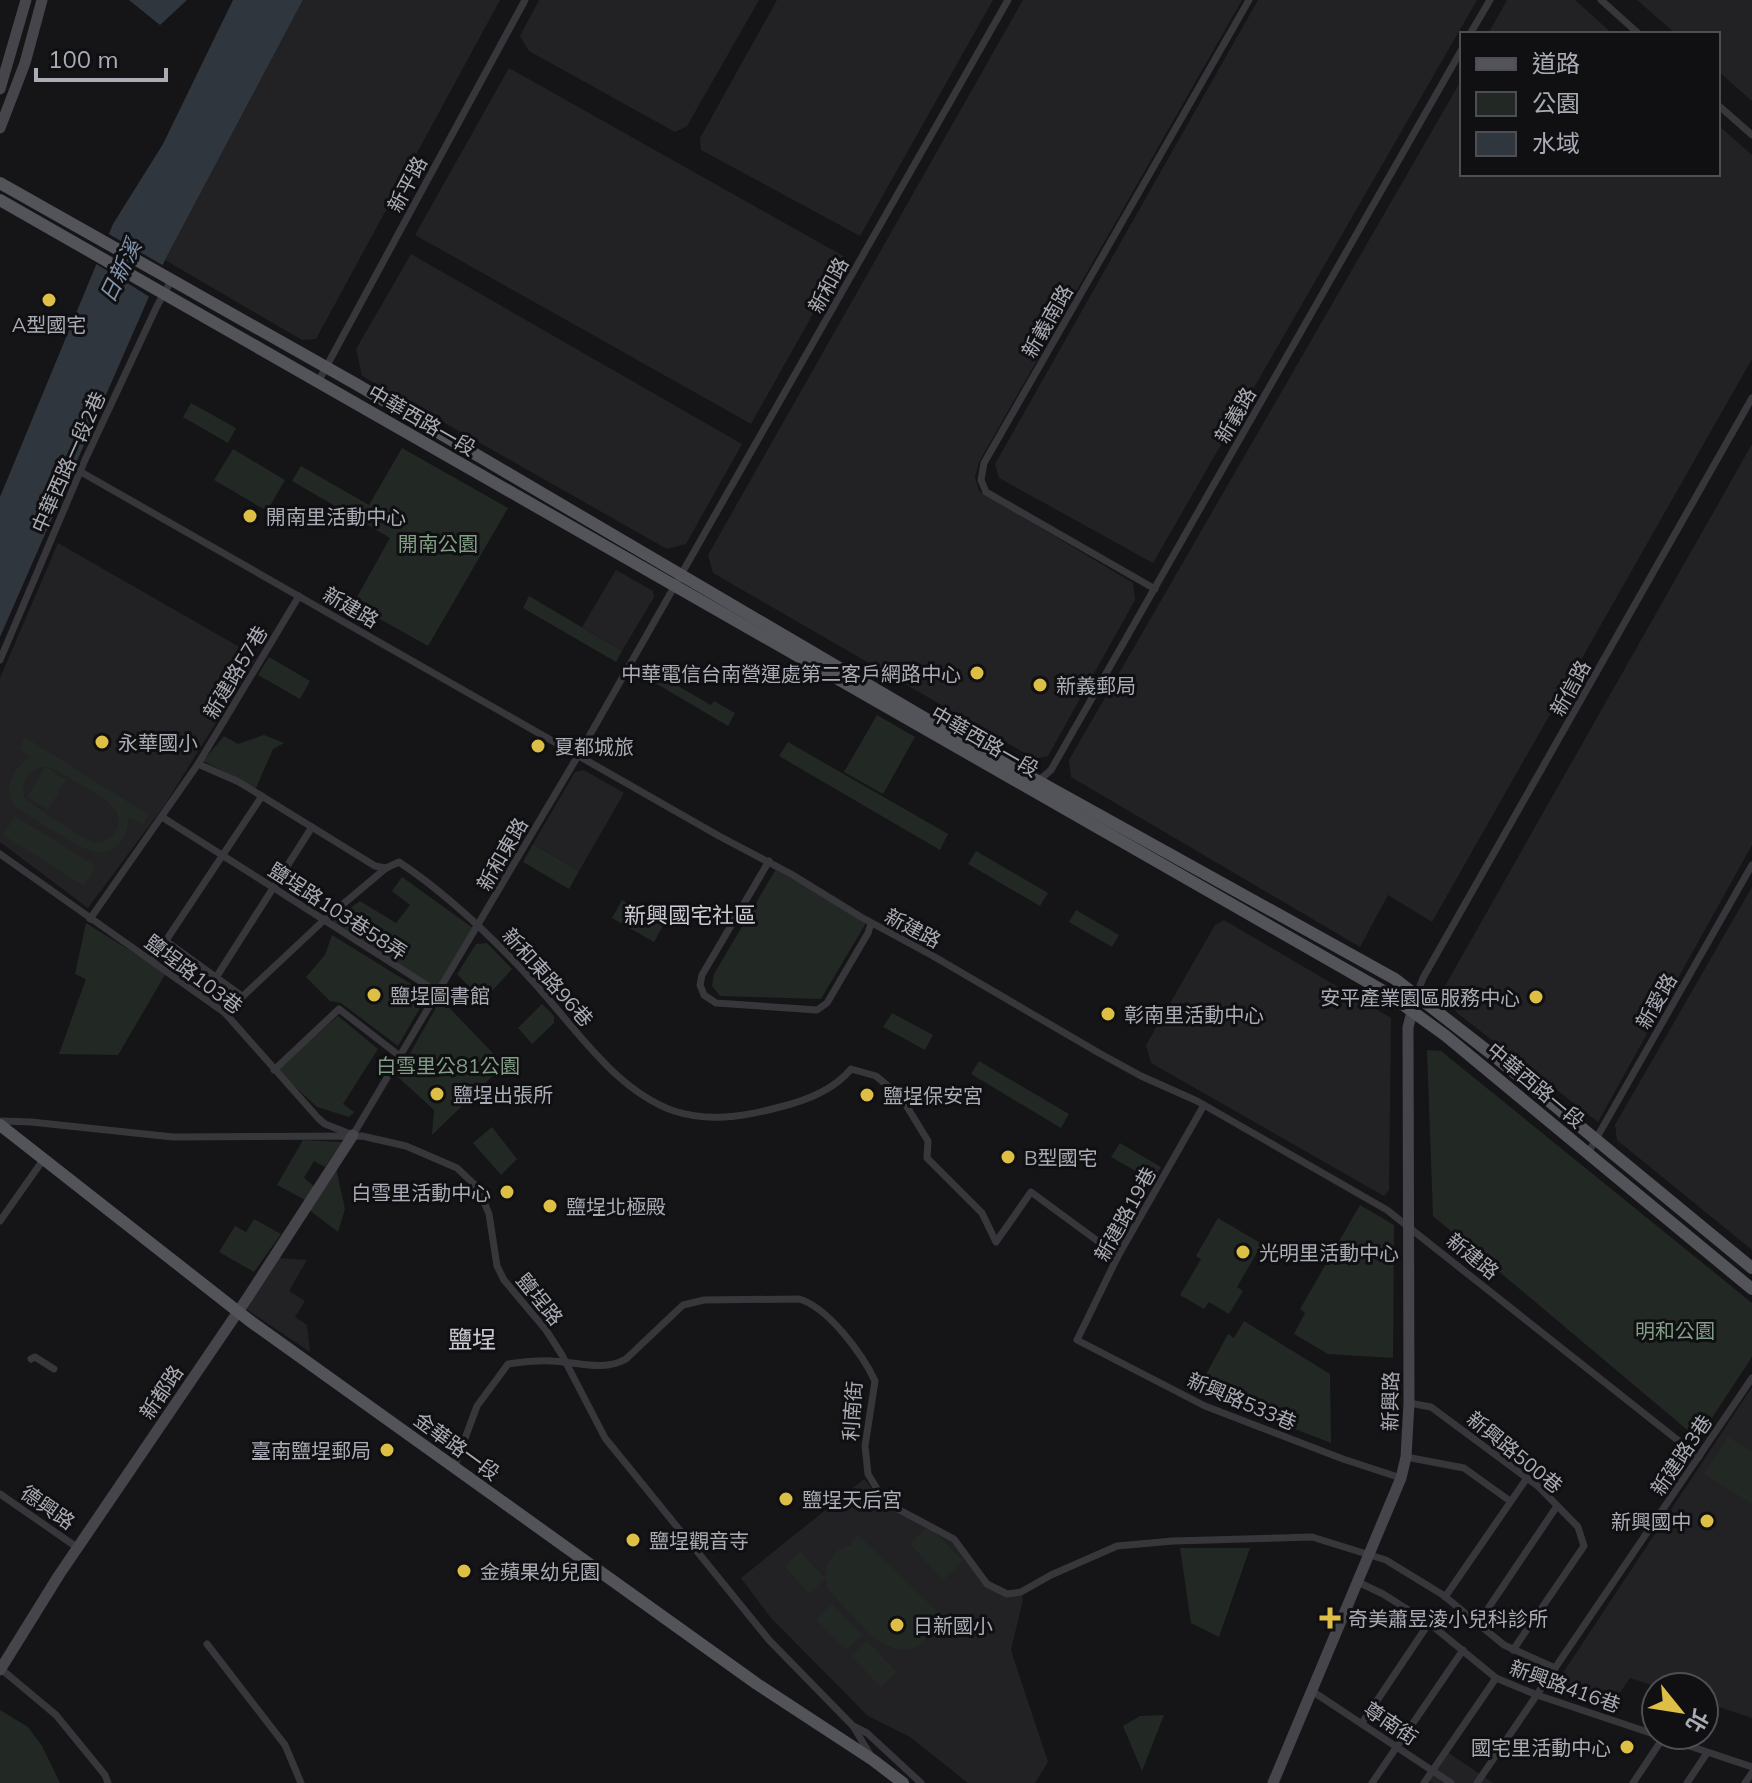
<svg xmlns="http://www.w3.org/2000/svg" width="1752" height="1783" font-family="Mulish,'Noto Sans TC',sans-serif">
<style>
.built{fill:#222124}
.green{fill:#222823;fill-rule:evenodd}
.water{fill:#30363e}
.pier{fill:#151517}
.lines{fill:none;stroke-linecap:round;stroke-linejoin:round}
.street{stroke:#37373b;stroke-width:7}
.secondary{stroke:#45454b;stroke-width:11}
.primary{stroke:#53535a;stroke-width:12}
.poi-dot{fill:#debf46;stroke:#101012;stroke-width:3}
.labels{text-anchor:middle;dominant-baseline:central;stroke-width:6;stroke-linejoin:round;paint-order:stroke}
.street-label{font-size:20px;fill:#a9abb5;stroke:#101012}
.poi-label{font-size:20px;fill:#a9abb5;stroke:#101012;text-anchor:start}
.park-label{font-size:20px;fill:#829e87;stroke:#101012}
.water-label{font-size:22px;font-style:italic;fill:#8394ad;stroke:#101012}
.neighbourhood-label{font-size:22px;fill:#c9cad2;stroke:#101012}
.quarter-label{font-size:24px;fill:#c9cad2;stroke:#101012}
</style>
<rect width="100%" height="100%" fill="#151517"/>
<!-- built -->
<g class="built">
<polygon points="303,0 500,0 316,339 302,340 165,260"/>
<polygon points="539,0 759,0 687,126 675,132 529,51 520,36"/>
<polygon points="777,0 993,0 860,236 701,150 700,138"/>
<polygon points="1023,0 1242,0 979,462 975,477 979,491 1133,583 1135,600 1048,756 1035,759 713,573 708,555"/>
<polygon points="1258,0 1477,0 1153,563 999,478 995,464"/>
<polygon points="1507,0 1575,0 1613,34 1488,34"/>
<polygon points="1637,0 1752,0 1752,101 1718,71 1718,34 1676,34"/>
<polygon points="509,68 845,257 751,424 415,235"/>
<polygon points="1462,79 1462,174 1718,174 1718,125 1752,155 1752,359 1432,922 1388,895 1360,947 1071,777 1069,760"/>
<polygon points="411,254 742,444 686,544 667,549 362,376 356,349"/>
<polygon points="1752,444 1752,845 1598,1122 1457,1013 1445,986"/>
<polygon points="58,543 257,657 164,806 88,908 0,842 0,678"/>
<polygon points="616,570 653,591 654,597 622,651 582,627"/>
<polygon points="584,770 624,793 579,871 533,844 575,772"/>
<polygon points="1752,887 1752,1250 1617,1140 1615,1125"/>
<polygon points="1224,920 1391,1018 1389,1190 1384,1196 1151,1063 1146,1045 1215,925"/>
<polygon points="279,1258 307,1260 289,1291 305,1301 295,1317 307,1325 310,1352 246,1309"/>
<polygon points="1752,1387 1752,1718 1704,1702 1704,1687 1658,1687 1630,1678 1613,1702 1559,1679"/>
<polygon points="864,1479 886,1506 949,1537 982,1579 1007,1593 1021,1593 1023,1600 1011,1650 1048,1762 1035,1783 968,1783 910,1737 868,1716 771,1618 741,1578"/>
<polygon points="1446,1751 1493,1783 1432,1783 1427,1780"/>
</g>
<!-- green -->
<g class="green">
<polygon points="191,403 236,428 228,443 183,417"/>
<polygon points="402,448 508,508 428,646 353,604 390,538 292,481 301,466 369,505"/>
<polygon points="233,449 285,480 267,511 214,480"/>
<polygon points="529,596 622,651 616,662 523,608"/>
<polygon points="269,657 310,681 300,699 258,675"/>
<polygon points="640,664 711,705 714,701 735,713 728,726 635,671"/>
<polygon points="877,715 915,737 883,794 844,772"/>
<polygon points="264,735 284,743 273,749 256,788 203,761 224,736 238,744"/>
<path d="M 25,737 L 149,815 L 143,825 L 129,817 C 128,836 117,857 94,852 C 78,849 33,817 16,807 C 0,791 14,766 31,757 L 19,749 ZM 45,767 L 27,797 L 48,810 L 66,780 L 46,767 L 50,767 C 66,777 102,795 114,808 C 126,822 112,845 94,842 C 83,839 34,807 25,798 C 20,780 28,770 45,767 Z"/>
<polygon points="788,742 948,834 940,850 779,756"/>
<polygon points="15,816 96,866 84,886 3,835"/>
<polygon points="533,844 579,871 569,889 523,862"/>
<polygon points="976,851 1048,893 1040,906 968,864"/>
<polygon points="776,869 866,923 821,999 720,996 712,986 714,974"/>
<polygon points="402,877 473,928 437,991 331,922 360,901 396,923 410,905 392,891"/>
<polygon points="622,900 664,924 654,942 612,918"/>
<polygon points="1076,910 1119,935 1112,947 1069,922"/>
<polygon points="86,923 166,973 118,1055 59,1054 86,979 75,974"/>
<polygon points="332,935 424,992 425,999 398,1046 341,1003 330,1001 306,977 325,955"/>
<polygon points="487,943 512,969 483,1001 457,974 476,944"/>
<polygon points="441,999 504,1065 432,1135 434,1110 397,1076"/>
<polygon points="542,1004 554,1016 554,1023 532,1044 518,1028"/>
<polygon points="892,1013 933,1035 925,1050 883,1027"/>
<polygon points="338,1016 378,1049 343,1104 354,1112 349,1117 317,1107 277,1070"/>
<polygon points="1427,1050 1441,1051 1752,1303 1752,1357 1698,1439 1433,1216"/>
<polygon points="979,1061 1069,1114 1061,1128 971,1074"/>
<polygon points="492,1127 517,1159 501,1175 473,1143"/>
<polygon points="303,1140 342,1142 325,1167 314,1161 304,1178 314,1186 305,1200 277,1185"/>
<polygon points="1120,1143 1161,1167 1153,1181 1111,1157"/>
<polygon points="336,1168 345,1209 338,1232 308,1209"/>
<polygon points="1360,1205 1394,1225 1393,1358 1328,1354 1294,1334 1305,1313 1300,1309"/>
<polygon points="1218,1218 1262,1244 1237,1287 1243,1291 1229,1314 1209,1302 1204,1309 1180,1295 1201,1259 1196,1256"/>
<polygon points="254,1219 281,1234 254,1272 219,1252 235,1226 246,1232"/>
<polygon points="1244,1321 1330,1374 1331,1443 1208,1395 1198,1389 1228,1334 1234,1338"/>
<polygon points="1728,1437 1752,1452 1752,1504 1704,1474"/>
<polygon points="929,1526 963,1561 943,1580 910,1544"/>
<path d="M 858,1535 L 954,1628 L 946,1635 L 932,1623 C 930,1634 926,1643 915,1648 C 884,1661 848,1610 829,1590 L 825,1579 L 809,1593 L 784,1566 L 800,1552 L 825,1578 C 826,1562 835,1547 853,1545 L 851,1542 Z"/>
<polygon points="1180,1548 1250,1548 1219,1637 1191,1623"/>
<polygon points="832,1604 862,1635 846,1650 816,1619"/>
<polygon points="867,1641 897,1672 881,1687 851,1656"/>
<polygon points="0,1710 28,1727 42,1746 60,1783 0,1783"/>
<polygon points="1164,1715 1142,1771 1123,1726 1140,1716"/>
</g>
<!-- water -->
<g class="water">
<polygon points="129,0 187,0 160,25"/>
<polygon points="233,0 303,0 165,260 0,637 0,497 113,224 163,144"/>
</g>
<!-- pier -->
<polygon class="pier" points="107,233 166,267 153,299 93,262"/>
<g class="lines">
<!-- street -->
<g class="street">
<polyline points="1601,0 1639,34"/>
<polyline points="1470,34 1490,0"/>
<polyline points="1718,105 1752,135"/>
<polyline points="318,382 525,0"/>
<polyline points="81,472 719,836 791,874 861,917 933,956 1099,1053 1141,1076 1197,1101 1387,1210 1699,1457"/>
<polyline points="1155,589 986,492 981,480 984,463 1249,0"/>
<polyline points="0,660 85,460 157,306 172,279"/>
<polyline points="198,764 239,782 375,866 386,868"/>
<polyline points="1036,783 1051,770 1462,49"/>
<polyline points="162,817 439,993"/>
<polyline points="0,854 225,1013 318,1118 325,1124 353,1135 579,754 1008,0"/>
<polyline points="769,861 702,975 700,985 704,995 716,1003 817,1010 827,1003 868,933 871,923"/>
<polyline points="90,919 198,764 299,596"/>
<polyline points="166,941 242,996"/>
<polyline points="153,960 262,796"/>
<polyline points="217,976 312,827"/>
<polyline points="1417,994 1423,978 1752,398"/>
<path d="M 225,1013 L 323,921 L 386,868 L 399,862 C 447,894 488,933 527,975 C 571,1021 612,1089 674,1111 C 708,1122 742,1117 776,1108 C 802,1102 834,1090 851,1069 L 876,1076 L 901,1097 L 928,1141 L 927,1158 L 982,1213 L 996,1242 L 1031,1192 L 1118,1256"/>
<polyline points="274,1070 339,1009 401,1057"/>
<polyline points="1204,1105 1118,1256 1077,1340 1205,1406 1343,1459 1401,1478"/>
<polyline points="0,1121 31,1122 173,1137 362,1136 406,1146 457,1168 474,1184 484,1202 489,1214 497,1266 504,1280 546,1330 562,1355 605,1438 769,1640 853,1726 871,1756"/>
<polyline points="1588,1153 1752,865"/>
<polyline points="0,1221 43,1160"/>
<polyline points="31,1359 35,1357 54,1369"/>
<polyline points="1409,1403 1431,1407 1539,1487 1578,1527 1584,1546 1513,1650"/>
<polyline points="1406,1457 1464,1468 1510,1501"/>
<path d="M 454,1468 L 477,1406 L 508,1364 C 522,1362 538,1360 552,1361 C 578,1362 603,1372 626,1359 L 683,1305 L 704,1300 L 799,1299 C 828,1307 863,1355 875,1381 L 865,1446 L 868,1474 L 882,1497 L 894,1507 L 954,1539 L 987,1584 L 1007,1594 L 1021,1592 L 1051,1575 L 1117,1546 L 1173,1541 L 1312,1537 L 1386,1560 L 1443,1595 L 1504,1645 L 1555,1668"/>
<polyline points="0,1494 78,1548"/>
<polyline points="1358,1582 1383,1594 1429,1623 1496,1678 1537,1695 1752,1767"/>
<polyline points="1445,1597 1527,1478"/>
<polyline points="1479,1622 1557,1506"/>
<polyline points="207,1644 285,1745 301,1783"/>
<polyline points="1,1669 56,1715 105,1775 108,1783"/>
<polyline points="1312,1691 1451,1783"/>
<polyline points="1362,1723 1429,1623"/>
<polyline points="855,1727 867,1733 921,1783"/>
<polyline points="1372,1783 1463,1650"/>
<polyline points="1424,1783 1496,1678"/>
<polyline points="1477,1783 1752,1378"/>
<polyline points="1633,1783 1663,1738"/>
<polyline points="1687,1783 1707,1753"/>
<polyline points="1745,1783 1752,1773"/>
</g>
<!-- secondary -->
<g class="secondary">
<polyline points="0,89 26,0"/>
<polyline points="0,128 25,63 42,0"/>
<polyline points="0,1670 59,1575 248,1297 353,1135"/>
<polyline points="1273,1783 1401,1478 1406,1457 1409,1403 1408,1027 1417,994"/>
</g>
<!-- primary -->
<g class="primary">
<polyline points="0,183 356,384 928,720 1395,979 1498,1059 1752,1268"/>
<polyline points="0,200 1387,993 1446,1036 1752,1289"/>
<polyline points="0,1125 250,1321 757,1684 873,1760 903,1783"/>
</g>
</g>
<!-- markers -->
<g class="poi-dot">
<circle cx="49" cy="300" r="8"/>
<circle cx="250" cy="516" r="8"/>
<circle cx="977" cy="673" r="8"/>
<circle cx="1040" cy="685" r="8"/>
<circle cx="102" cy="742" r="8"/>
<circle cx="538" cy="746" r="8"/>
<circle cx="374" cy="995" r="8"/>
<circle cx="1536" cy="997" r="8"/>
<circle cx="1108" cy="1014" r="8"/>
<circle cx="437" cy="1094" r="8"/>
<circle cx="867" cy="1095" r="8"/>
<circle cx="1008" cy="1157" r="8"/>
<circle cx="507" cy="1192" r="8"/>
<circle cx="550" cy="1206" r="8"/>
<circle cx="1243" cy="1252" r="8"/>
<circle cx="387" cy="1450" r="8"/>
<circle cx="786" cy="1499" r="8"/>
<circle cx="1707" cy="1521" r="8"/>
<circle cx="633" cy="1540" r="8"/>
<circle cx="464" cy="1571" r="8"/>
<path d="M1326 1606h8v8h8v8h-8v8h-8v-8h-8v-8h8z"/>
<circle cx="897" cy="1625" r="8"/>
<circle cx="1627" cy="1747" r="8"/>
</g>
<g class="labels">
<!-- street labels -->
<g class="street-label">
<text transform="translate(407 184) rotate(-62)">新平路</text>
<text transform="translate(828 285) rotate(-61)">新和路</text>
<text transform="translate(1047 321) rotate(-60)">新義南路</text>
<text transform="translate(1235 415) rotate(-60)">新義路</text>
<text transform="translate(422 420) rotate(30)">中華西路一段</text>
<text transform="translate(68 462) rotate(-66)">中華西路一段2巷</text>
<text transform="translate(351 607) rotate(30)">新建路</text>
<text transform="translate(235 672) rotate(-59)">新建路57巷</text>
<text transform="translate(1570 688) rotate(-61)">新信路</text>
<text transform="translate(985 741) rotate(30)">中華西路一段</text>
<text transform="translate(502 854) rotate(-60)">新和東路</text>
<text transform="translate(338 911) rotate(33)">鹽埕路103巷58弄</text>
<text transform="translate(913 928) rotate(28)">新建路</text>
<text transform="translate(194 974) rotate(37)">鹽埕路103巷</text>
<text transform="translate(548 977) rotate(48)">新和東路96巷</text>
<text transform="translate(1656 1001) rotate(-60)">新愛路</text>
<text transform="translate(1536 1085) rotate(40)">中華西路一段</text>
<text transform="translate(1125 1214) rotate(-61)">新建路19巷</text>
<text transform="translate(1473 1256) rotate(39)">新建路</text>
<text transform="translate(540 1299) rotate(51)">鹽埕路</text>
<text transform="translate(161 1392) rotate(-56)">新都路</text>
<text transform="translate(1242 1401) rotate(23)">新興路533巷</text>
<text transform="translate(1390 1401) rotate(-89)">新興路</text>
<text transform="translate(852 1411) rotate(-86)">利南街</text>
<text transform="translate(457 1446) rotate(36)">金華路一段</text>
<text transform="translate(1515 1452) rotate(39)">新興路500巷</text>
<text transform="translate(1681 1455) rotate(-56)">新建路3巷</text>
<text transform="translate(48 1507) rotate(35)">德興路</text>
<text transform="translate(1565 1686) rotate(20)">新興路416巷</text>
<text transform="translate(1391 1723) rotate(34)">尊南街</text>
</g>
<!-- poi labels -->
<g class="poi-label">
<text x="49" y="324" text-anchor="middle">A型國宅</text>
<text x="266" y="516">開南里活動中心</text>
<text x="961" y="673" text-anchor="end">中華電信台南營運處第二客戶網路中心</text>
<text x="1056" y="685">新義郵局</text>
<text x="118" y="742">永華國小</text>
<text x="554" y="746">夏都城旅</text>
<text x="390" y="995">鹽埕圖書館</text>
<text x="1520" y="997" text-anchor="end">安平產業園區服務中心</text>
<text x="1124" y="1014">彰南里活動中心</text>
<text x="453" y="1094">鹽埕出張所</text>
<text x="883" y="1095">鹽埕保安宮</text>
<text x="1024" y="1157">B型國宅</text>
<text x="491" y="1192" text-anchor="end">白雪里活動中心</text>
<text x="566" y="1206">鹽埕北極殿</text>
<text x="1259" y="1252">光明里活動中心</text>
<text x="371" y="1450" text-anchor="end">臺南鹽埕郵局</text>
<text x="802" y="1499">鹽埕天后宮</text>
<text x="1691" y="1521" text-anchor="end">新興國中</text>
<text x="649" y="1540">鹽埕觀音寺</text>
<text x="480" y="1571">金蘋果幼兒園</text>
<text x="1348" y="1618">奇美蕭昱淩小兒科診所</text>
<text x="913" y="1625">日新國小</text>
<text x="1611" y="1747" text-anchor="end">國宅里活動中心</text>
</g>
<!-- park labels -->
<g class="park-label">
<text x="438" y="543">開南公園</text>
<text x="448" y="1065">白雪里公81公園</text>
<text x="1675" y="1330">明和公園</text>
</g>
<!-- water labels -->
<g class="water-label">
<text transform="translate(120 271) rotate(-64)">日新溪</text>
</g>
<!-- neighbourhood labels -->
<g class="neighbourhood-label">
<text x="690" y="915">新興國宅社區</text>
</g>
<!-- quarter labels -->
<g class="quarter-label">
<text x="472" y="1339">鹽埕</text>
</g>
</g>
<!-- legend -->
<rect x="1460" y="32" width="260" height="144" fill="#101012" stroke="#4d4e53" stroke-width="2"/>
<rect x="1476" y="58" width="40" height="12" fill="#53535a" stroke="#4d4e53" stroke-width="2"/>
<text x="1532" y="72" font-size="24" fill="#a9abb5">道路</text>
<rect x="1476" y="92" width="40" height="24" fill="#222823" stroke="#4d4e53" stroke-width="2"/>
<text x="1532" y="112" font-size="24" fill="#a9abb5">公園</text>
<rect x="1476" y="132" width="40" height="24" fill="#30363e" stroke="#4d4e53" stroke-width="2"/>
<text x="1532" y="152" font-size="24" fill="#a9abb5">水域</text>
<!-- north arrow -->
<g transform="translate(1680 1711) rotate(120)"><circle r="38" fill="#101012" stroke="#4d4e53" stroke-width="2"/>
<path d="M0-6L14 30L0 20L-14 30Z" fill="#debf46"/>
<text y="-12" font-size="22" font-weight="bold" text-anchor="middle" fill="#a9abb5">北</text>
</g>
<!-- scale -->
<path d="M36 68v12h130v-12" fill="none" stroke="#a9abb5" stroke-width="4"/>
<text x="48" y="68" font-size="24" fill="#a9abb5" stroke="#101012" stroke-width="6" paint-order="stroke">100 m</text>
</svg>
